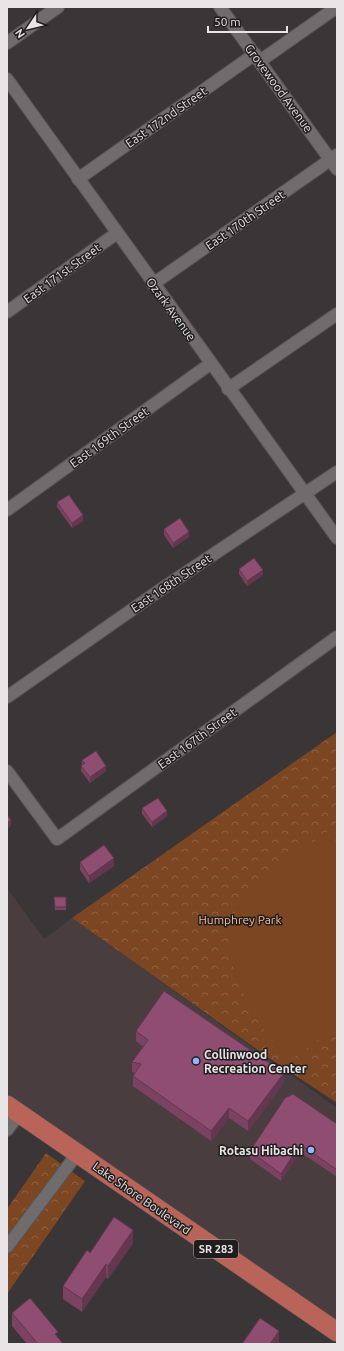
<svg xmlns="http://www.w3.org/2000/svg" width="344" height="1351" font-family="Ubuntu,sans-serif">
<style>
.built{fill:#493d3f}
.park{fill:url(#park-crowns)}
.pitch{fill:#7c4623}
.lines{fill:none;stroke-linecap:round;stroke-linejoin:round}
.street-casing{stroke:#595455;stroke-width:14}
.primary-casing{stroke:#595455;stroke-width:20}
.street{stroke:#706b6c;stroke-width:12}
.primary{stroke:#ba6459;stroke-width:19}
.wall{fill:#7b4261}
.shaded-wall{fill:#64364f}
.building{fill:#8f4d71;stroke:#64364f}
.poi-dot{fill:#90b8fd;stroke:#1f1d1d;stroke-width:1.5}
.labels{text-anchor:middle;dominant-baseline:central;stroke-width:3;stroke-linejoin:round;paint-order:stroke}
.shield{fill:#1f1d1d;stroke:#aca9aa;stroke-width:1}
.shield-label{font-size:11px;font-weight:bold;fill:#e9e5e6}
.street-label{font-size:12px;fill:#e9e5e6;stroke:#1f1d1d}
.park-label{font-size:12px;fill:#f5bd9d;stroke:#1f1d1d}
.poi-label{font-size:12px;font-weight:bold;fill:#e9e5e6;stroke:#1f1d1d;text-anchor:start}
</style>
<defs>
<pattern id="park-crowns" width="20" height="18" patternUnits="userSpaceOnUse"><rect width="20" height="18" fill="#7c4623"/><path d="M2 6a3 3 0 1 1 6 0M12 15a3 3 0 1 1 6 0" fill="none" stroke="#8f6143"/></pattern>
</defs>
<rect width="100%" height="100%" fill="#3a3536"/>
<!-- built -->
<polygon class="built" points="7,888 44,939 72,918 337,1108 337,1332 7,1105"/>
<!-- park -->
<g class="park">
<polygon points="337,732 337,1103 272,1060 72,918"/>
<polygon points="46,1153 85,1181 7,1294 7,1209"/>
</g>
<!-- pitch -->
<path class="pitch" d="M 328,830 L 337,843 L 337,1025 L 293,1058 C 270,1044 255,1018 244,994 C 233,973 224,945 231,921 C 238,899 278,867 297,853 C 307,846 319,839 328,830 Z"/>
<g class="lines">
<!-- street casing -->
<g class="street-casing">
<g id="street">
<polyline points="220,7 337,169"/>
<polyline points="7,43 58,7"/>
<polyline points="260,61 337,7"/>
<polyline points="7,79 337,538"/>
<polyline points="78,179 255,54"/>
<polyline points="153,284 337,155"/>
<polyline points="7,312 117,233"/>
<polyline points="228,389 337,314"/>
<polyline points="7,510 210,364"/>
<polyline points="7,697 163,588 337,472"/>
<polyline points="7,771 57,839 337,637"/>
<polyline points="7,1130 19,1114"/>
<polyline points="7,1247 77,1154"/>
</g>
</g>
<!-- primary casing -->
<g class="primary-casing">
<polyline id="primary" points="7,1105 337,1332"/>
</g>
<!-- street -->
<use href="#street" class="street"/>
<!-- primary -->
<use href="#primary" class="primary"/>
</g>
<!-- wall -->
<g class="wall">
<polygon points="57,502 83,521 72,528 57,507"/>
<polygon points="164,529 189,537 173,548 164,535"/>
<polygon points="239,569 263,575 247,586 239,574"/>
<polygon points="82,760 106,771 90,783 81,771"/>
<polygon points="142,808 167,816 152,827 142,814"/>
<polygon points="80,862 114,866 89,883 80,870"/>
<polygon points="54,897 66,897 66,910 55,910"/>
<polygon points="136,1031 284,1083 248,1131 229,1118 211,1141 133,1086 133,1076 135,1073 132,1072 132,1062 143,1047 136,1041"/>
<polygon points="337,1124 337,1177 300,1152 281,1181 250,1159 250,1151"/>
<polygon points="133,1243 108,1279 106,1277 82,1312 63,1299 63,1286"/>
<polygon points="12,1313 58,1338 63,1344 27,1344 12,1326"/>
</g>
<!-- shaded-wall -->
<g class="shaded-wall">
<polygon points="83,515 83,521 72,528 72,523"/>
<polygon points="189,532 189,537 173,548 173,543"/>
<polygon points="263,570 263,575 247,586 247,581"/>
<polygon points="106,766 106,771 90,783 90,777"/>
<polygon points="167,811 167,816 152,827 152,822"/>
<polygon points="11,820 11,826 7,829 7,823"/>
<polygon points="114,858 114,866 89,883 89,876"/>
<polygon points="284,1073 284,1083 248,1131 248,1121"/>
<polygon points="229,1108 229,1118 211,1141 211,1131"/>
<polygon points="300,1144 300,1152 281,1181 281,1174"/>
<polygon points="133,1230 133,1243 108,1279 108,1266"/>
<polygon points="106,1264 106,1277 82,1312 82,1299"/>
<polygon points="279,1331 279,1344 270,1344"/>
</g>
<!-- building -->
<g class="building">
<polygon points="69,495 83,515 72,523 57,502"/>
<polygon points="180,518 189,532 173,543 164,529"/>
<polygon points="254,558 263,570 247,581 239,569"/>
<polygon points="96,751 106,766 90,777 81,766 85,763 82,760"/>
<polygon points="158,798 167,811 152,822 142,808"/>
<polygon points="7,815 11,820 7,823"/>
<polygon points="104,845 114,858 89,876 80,862"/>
<polygon points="54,897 66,897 66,907 55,907"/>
<polygon points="164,991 284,1073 248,1121 229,1108 211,1131 133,1076 141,1064 132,1062 148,1040 136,1031"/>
<polygon points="293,1094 337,1124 337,1170 300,1144 281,1174 250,1151 285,1098"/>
<polygon points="114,1217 133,1230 108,1266 106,1264 82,1299 63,1286 87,1250 90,1253"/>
<polygon points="30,1298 58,1332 55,1334 63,1344 38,1344 12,1313"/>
<polygon points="260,1318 279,1331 270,1344 242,1344"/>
</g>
<!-- markers -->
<g class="poi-dot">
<circle cx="196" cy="1061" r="4"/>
<circle cx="311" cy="1150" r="4"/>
</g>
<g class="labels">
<!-- shield labels -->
<rect class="shield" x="194" y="1240" width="44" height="18" rx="3"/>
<g class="shield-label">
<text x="216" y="1249">SR 283</text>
</g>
<!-- street labels -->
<g class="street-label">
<text transform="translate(279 88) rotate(54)">Grovewood Avenue</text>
<text transform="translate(166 117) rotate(-35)">East 172nd Street</text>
<text transform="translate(245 220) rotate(-35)">East 170th Street</text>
<text transform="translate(62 273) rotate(-36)">East 171st Street</text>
<text transform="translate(171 309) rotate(54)">Ozark Avenue</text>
<text transform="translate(109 437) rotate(-36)">East 169th Street</text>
<text transform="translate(171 583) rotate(-34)">East 168th Street</text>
<text transform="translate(197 738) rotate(-36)">East 167th Street</text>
<text transform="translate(142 1198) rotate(35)">Lake Shore Boulevard</text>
</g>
<!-- park labels -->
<g class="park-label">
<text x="240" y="919">Humphrey Park</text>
</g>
<!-- poi labels -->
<g class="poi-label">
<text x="204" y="1054">Collinwood<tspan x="204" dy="14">Recreation Center</tspan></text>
<text x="303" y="1150" text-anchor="end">Rotasu Hibachi</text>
</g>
</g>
<!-- border -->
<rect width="344" height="1351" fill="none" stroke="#e9e5e6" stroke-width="16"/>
<!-- north arrow -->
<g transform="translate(28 28) rotate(235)" stroke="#1f1d1d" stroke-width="3" paint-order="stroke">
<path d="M0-3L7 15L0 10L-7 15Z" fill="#e9e5e6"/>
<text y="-6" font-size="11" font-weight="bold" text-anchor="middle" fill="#e9e5e6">N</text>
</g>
<!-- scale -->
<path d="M208 26v6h79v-6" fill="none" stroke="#e9e5e6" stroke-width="2"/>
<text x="214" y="26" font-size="12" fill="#e9e5e6" stroke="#1f1d1d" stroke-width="3" paint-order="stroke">50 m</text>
</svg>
